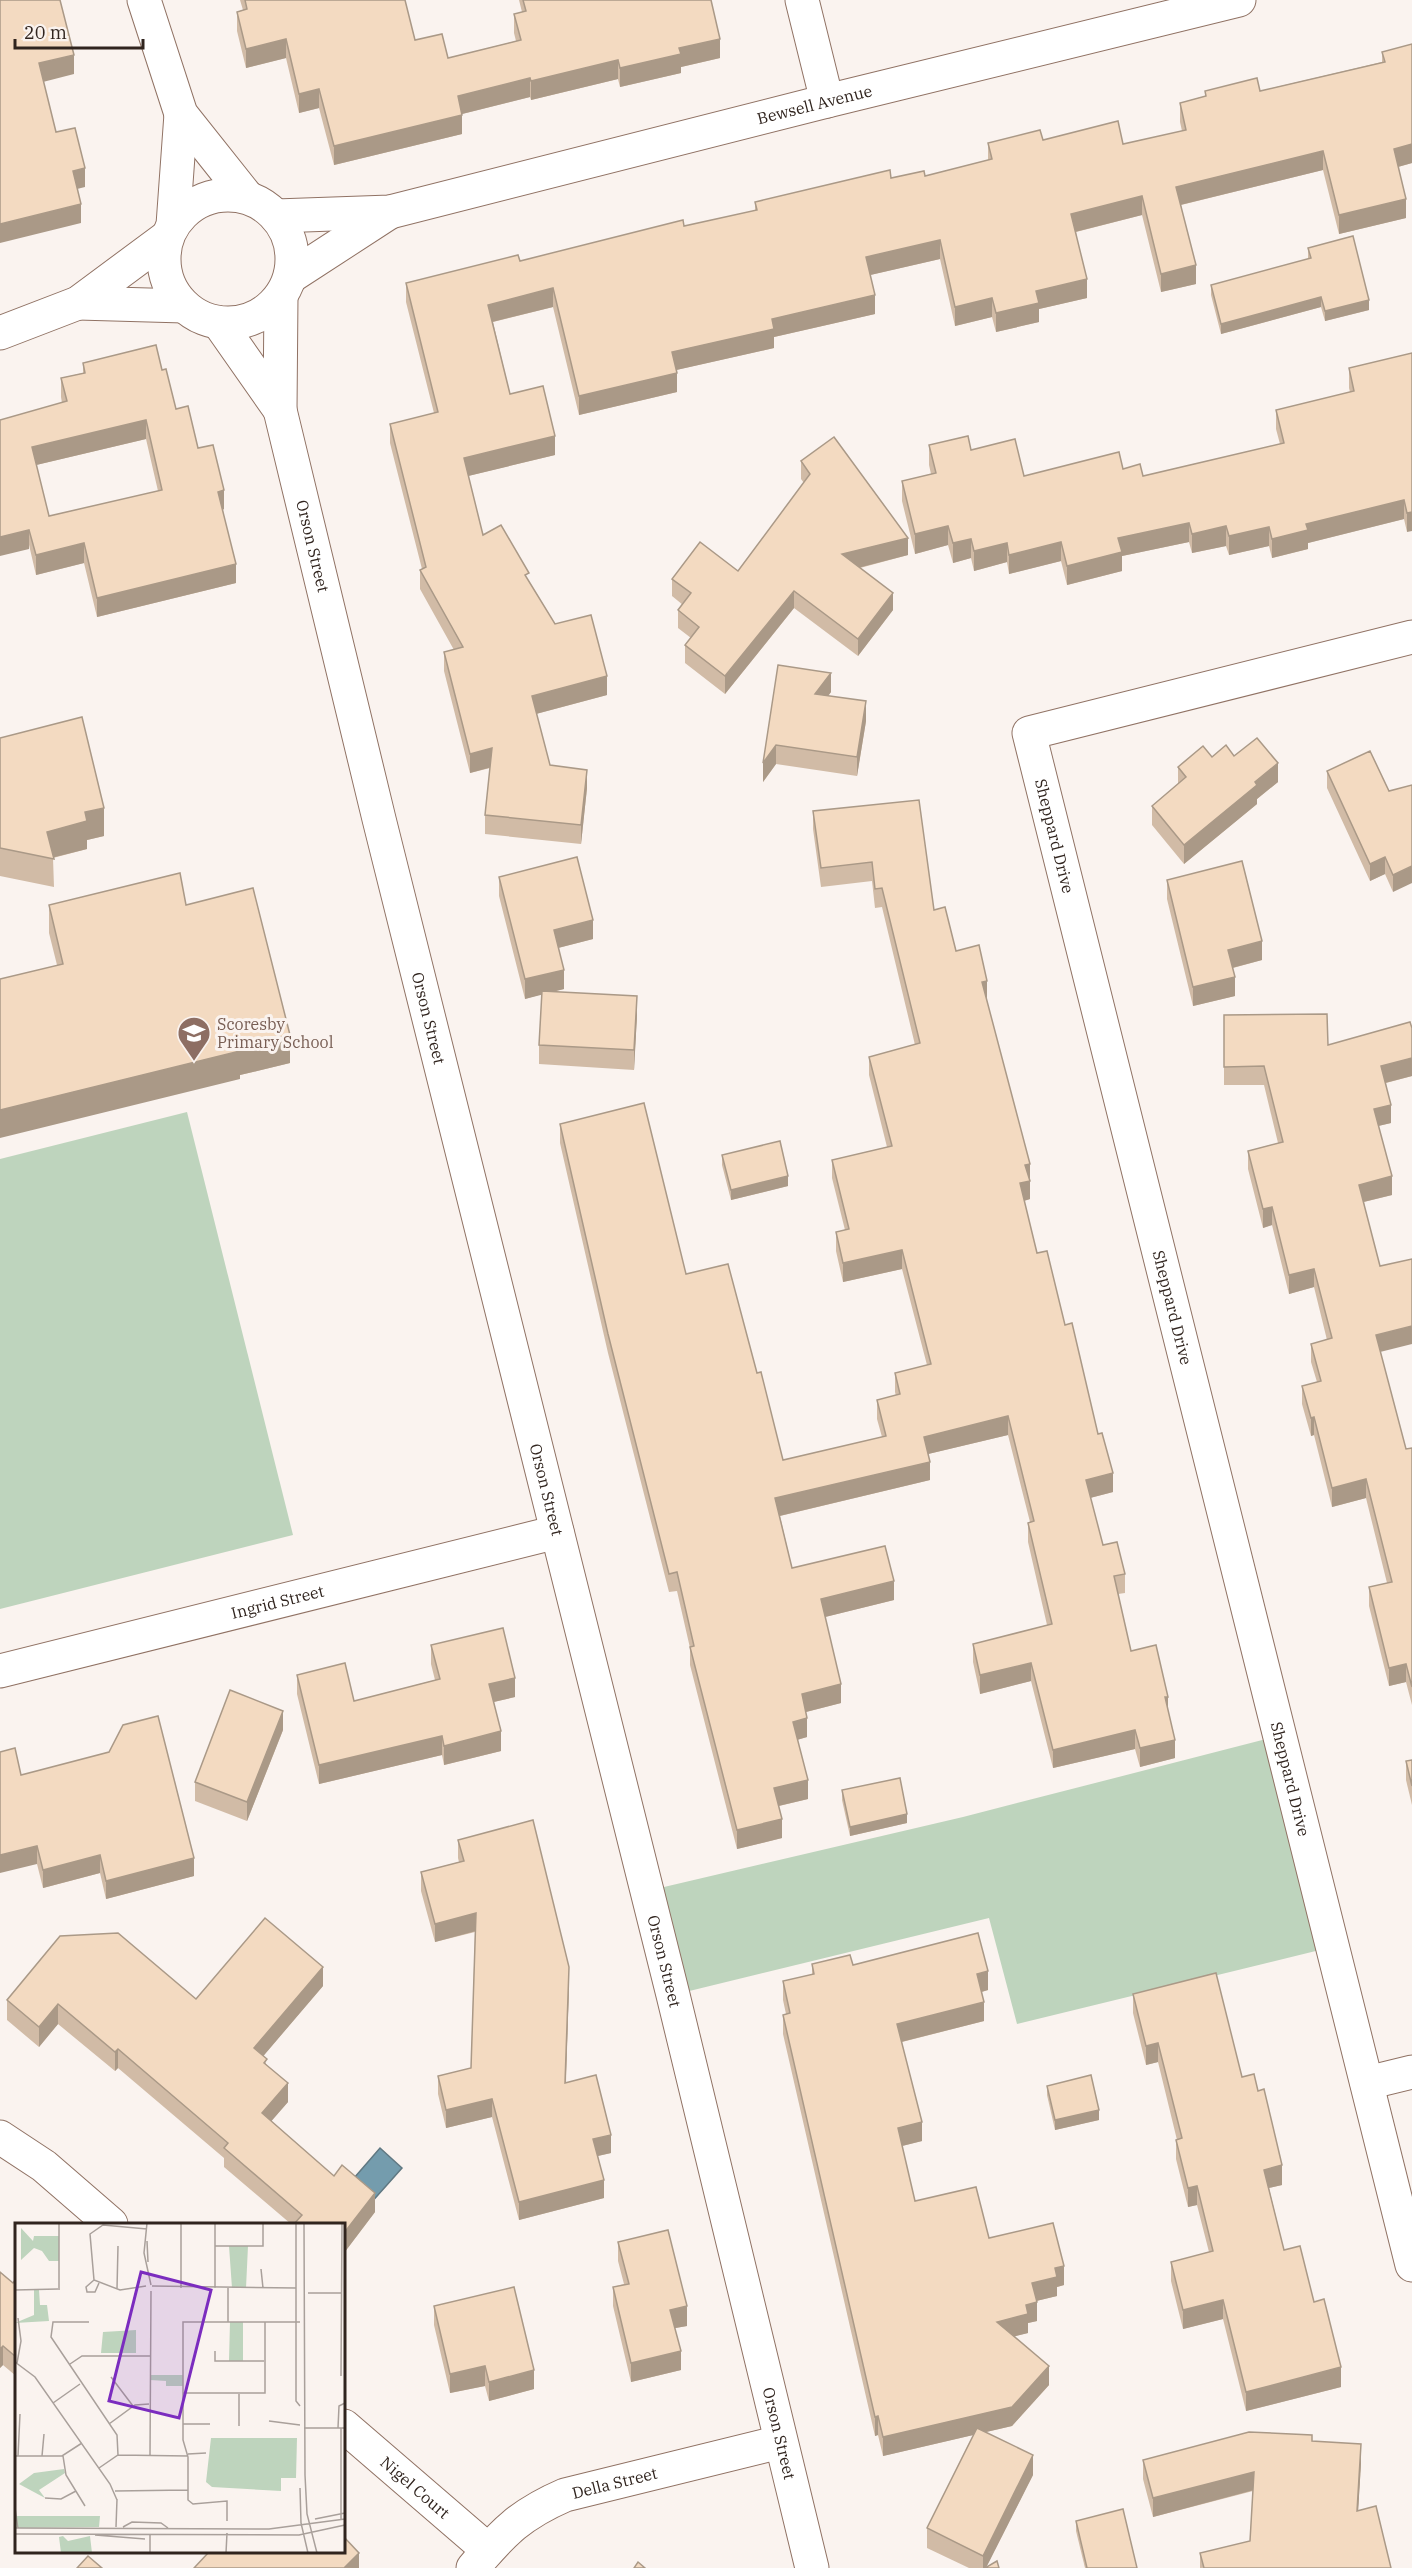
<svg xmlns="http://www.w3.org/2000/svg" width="1412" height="2568" font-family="'IBM Plex Serif',serif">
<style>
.green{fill:#bed4bd}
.water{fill:#749cad;stroke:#607882;stroke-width:1.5}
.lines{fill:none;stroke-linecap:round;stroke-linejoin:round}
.minor-casing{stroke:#907264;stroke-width:35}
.minor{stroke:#fff;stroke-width:33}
.wall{fill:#d1bba6;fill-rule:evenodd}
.shaded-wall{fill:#aa9987}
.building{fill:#f3dac1;stroke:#aa9987;stroke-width:1.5;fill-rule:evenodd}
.labels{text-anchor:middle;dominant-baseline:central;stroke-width:6;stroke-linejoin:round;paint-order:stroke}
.street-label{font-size:16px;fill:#30241e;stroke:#faf3ef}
.education-label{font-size:16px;fill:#785e54;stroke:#faf3ef;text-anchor:start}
.inset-road{fill:none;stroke:#a9a09b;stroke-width:1.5}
.view{fill:#7b2cbf;fill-opacity:0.15;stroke:#7b2cbf;stroke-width:3}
.inset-edge{fill:none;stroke:#30241e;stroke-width:3}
</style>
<rect width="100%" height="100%" fill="#faf3ef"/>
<!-- green -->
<g class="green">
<polygon points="187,1112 293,1535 0,1609 0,1159"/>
<polygon points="1278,1736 1332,1947 1017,2024 989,1918 673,1995 647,1891 963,1817"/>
</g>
<!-- water -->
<polygon class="water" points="380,2148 402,2168 370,2204 348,2185"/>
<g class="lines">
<!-- minor casing -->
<g class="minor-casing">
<g id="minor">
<polyline points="144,0 181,114 247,197"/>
<polyline points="802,0 827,101"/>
<circle cx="228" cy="259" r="64"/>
<path id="s1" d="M 276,216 L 390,212 L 827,101 L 1239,0"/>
<polyline points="173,225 181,114"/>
<polyline points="290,277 390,212"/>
<path id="s2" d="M 281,296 L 280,410 L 379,819 L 673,1995 L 812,2568"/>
<polyline points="78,303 184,306"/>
<polyline points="219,323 280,410"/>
<polyline points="0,333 78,303 167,237"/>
<path id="s3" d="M 1412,637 L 1029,733 L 1412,2265"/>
<path id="s4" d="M 0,1671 L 557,1532"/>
<polyline points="1367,2083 1412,2072"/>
<polyline points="0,2137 44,2166 111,2224"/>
<path id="s5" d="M 344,2426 L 488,2550"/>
<path id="s6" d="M 473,2568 C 503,2532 521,2514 565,2495 L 780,2442"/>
</g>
</g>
<!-- minor -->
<use href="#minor" class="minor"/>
</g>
<!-- wall -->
<g class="wall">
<polygon points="240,0 405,0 415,40 448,58 516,41 514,33 514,14 522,12 519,0 711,0 720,58 681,67 681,73 620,87 618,79 531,100 530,97 462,114 462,134 334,165 319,108 299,113 286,58 246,68 237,31 237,12 243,10"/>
<polygon points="1382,52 1412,163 1398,167 1406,218 1339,234 1323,170 1181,205 1196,284 1161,292 1142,215 1076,232 1087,298 1039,309 1039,322 996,332 992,317 955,326 940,259 870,275 875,314 774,337 774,348 676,370 677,392 579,415 553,307 493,322 510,394 555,455 468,476 483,535 529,581 555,624 607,695 536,714 550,765 587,788 581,844 485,834 485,815 490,768 470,773 444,671 444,652 454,650 420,589 420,570 422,569 390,443 390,424 434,413 406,302 406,283 520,261 755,211 755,202 891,178 925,176 988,160 988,143 1043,140 1123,144 1182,131 1180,122 1180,103 1205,96 1205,91 1260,91 1382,62"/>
<polygon points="1308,248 1369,310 1325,321 1321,307 1221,334 1211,295 1211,285 1308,259"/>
<polygon points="1412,353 1407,532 1404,519 1308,543 1308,549 1272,558 1269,546 1229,555 1226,546 1192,553 1189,542 1122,556 1122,571 1067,585 1061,561 1009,574 1007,562 974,571 971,558 953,563 948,545 915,554 902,501 902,481 931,474 929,465 929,445 971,450 1024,476 1123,469 1143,476 1280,444 1276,429 1276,410 1350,392 1349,388 1349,368"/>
<path d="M 83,363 L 162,370 L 176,409 L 198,448 L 224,509 L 223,510 L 236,583 L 97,617 L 84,563 L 36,575 L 0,420 L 62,403 L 61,397 L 61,378 L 83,373 ZM 146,439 L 158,491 L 49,516 L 36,465 Z"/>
<polygon points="801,461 908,555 860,568 893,610 858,656 794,608 725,694 685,663 685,645 691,638 678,628 678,610 683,605 672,596 672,579 738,571 804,483 801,479"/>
<polygon points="778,665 831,692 828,696 866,721 857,776 776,764 763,782"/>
<polygon points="0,738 104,836 87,840 87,849 53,858 54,887 0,876"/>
<polygon points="1234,756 1278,782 1257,799 1257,804 1184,864 1152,825 1152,806 1178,784 1178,767 1212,757"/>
<polygon points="1327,771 1389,791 1412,785 1393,892 1385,874 1370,881 1327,788"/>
<polygon points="813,811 934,910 956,951 987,1000 986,1000 1030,1164 1030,1199 1024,1201 1037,1253 1065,1325 1098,1434 1113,1492 1090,1498 1103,1545 1125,1574 1125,1593 1118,1594 1131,1651 1168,1711 1175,1758 1140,1767 1135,1749 1053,1768 1031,1681 980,1694 973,1662 973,1644 1047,1625 1028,1542 1028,1523 1030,1522 1008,1435 928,1454 930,1480 780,1516 792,1568 894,1600 825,1617 841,1703 806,1712 807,1737 797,1740 808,1799 779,1806 782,1838 737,1849 690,1665 690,1648 677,1591 669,1592 608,1353 560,1143 560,1124 686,1274 757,1373 783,1460 882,1437 877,1419 877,1400 896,1396 895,1392 895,1373 927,1365 902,1269 843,1282 836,1251 836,1232 845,1230 832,1178 832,1160 887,1147 869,1075 869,1057 915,1045 882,907 875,908 872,881 821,887 813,829"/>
<polygon points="499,877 593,939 558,948 564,989 555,991 637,1015 634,1070 539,1064 539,1045 542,994 525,999 499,896"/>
<polygon points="1167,880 1262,960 1233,968 1235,996 1193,1006 1167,899"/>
<polygon points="49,905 186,905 290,1063 240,1075 240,1079 57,965 49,933"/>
<polygon points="1224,1015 1328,1045 1412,1028 1412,1076 1386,1083 1391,1123 1378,1126 1392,1195 1364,1202 1380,1352 1406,1449 1412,1448 1412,1705 1406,1682 1389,1686 1369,1606 1369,1587 1387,1583 1366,1498 1332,1507 1314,1435 1311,1436 1302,1404 1302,1386 1317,1382 1311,1362 1311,1344 1327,1340 1314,1287 1289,1294 1272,1225 1263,1228 1248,1169 1248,1151 1278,1143 1264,1085 1224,1085"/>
<polygon points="722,1155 788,1186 731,1200 722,1165"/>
<polygon points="431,1645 515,1697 494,1702 501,1751 444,1765 442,1755 319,1784 297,1694 297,1675 354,1701 435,1680 431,1664"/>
<polygon points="283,1730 247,1821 195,1801 195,1782"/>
<polygon points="1412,1760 1412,1805 1406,1780 1406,1761"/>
<polygon points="21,1775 194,1876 106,1899 100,1873 43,1888 37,1864"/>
<polygon points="842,1790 907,1823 850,1836 842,1800"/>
<polygon points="458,1840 569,1985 566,2083 611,2153 598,2156 604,2198 519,2220 492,2117 446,2128 438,2094 438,2076 471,2068 475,1932 435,1942 421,1891 421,1872 459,1862 458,1858"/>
<polygon points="812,1964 853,1965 988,1990 982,1992 984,2021 902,2042 922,2141 902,2146 915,2201 989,2238 1064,2285 1057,2287 1057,2296 1036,2301 1037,2321 1028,2323 1028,2333 1015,2336 1049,2385 1012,2426 986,2432 1033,2475 986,2567 999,2568 969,2568 927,2548 927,2528 973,2435 883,2456 878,2435 875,2436 783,2034 783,2015 786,2014 783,2000 783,1981 812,1975"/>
<polygon points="323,1986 263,2056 267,2066 288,2102 271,2121 375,2212 344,2253 344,2224 291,2224 224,2167 224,2158 118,2068 115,2071 58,2024 39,2047 7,2020 7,2000 196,1999"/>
<polygon points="1133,1994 1242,2077 1282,2185 1269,2188 1284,2250 1314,2302 1341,2387 1246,2411 1223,2319 1183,2329 1171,2281 1171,2262 1209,2252 1197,2205 1188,2207 1176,2159 1176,2140 1177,2140 1158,2062 1146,2065 1133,2013"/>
<polygon points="1047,2086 1099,2120 1055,2130 1047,2095"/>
<polygon points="618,2242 687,2326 675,2328 681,2370 631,2382 613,2306 613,2287 624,2284 618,2261"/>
<polygon points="0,2272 13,2283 16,2279 16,2376 3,2365 0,2368"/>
<polygon points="434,2306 534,2389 489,2401 485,2386 450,2393 434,2325"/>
<polygon points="1312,2441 1361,2463 1358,2511 1391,2568 1200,2568 1200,2553 1250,2541 1253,2491 1153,2517 1143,2479 1143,2460"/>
<polygon points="1076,2521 1137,2568 1085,2568 1076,2531"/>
</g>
<!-- shaded-wall -->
<g class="shaded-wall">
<polygon points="286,39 286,58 246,68 246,49"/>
<polygon points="720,39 720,58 681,67 681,73 620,87 620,68 679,48"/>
<polygon points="74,55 74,74 39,83 39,63"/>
<polygon points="618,60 618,79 531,100 531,81"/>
<polygon points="530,78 530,97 458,115 458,96"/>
<polygon points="319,89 319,108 299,113 299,94"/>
<polygon points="462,115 462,134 334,165 334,146"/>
<polygon points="1412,144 1412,163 1394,168 1394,149"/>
<polygon points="1323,151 1323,170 1176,206 1176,187"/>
<polygon points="85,168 85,187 73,190 73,171"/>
<polygon points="1142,196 1142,215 1071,233 1071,214"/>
<polygon points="1406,199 1406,218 1339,234 1339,215"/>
<polygon points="81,204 81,223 0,243 0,224"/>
<polygon points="940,240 940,259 866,276 866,257"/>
<polygon points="1196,265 1196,284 1161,292 1161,274"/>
<polygon points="1087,279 1087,298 1039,309 1039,322 996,332 996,313 1036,291"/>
<polygon points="553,288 553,307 488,323 488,305"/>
<polygon points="875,295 875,314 774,337 774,348 672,371 672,352 772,319"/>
<polygon points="1321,297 1321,307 1221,334 1221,324"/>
<polygon points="992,298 992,317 955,326 955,307"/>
<polygon points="1369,300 1369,310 1325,321 1325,311"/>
<polygon points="677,373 677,392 579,415 579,396"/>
<polygon points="146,420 146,439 32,466 32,447"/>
<polygon points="555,436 555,455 464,477 464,458"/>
<polygon points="224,490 224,509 218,511 218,492"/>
<polygon points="1404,500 1404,519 1308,543 1308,549 1272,558 1272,539 1306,524"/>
<polygon points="1412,512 1412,531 1407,532 1407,513"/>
<polygon points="1189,523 1189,542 1122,556 1122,571 1067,585 1067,566 1118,538"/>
<polygon points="948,526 948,545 915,554 915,534"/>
<polygon points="1226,526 1226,546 1192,553 1192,534"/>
<polygon points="1269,527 1269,546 1229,555 1229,536"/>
<polygon points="29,530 29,549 0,556 0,537"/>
<polygon points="908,538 908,555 842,572 842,554"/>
<polygon points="971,539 971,558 953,563 953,543"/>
<polygon points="1061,542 1061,561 1009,574 1009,555"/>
<polygon points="84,543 84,563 36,575 36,555"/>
<polygon points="1007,543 1007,562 974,571 974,551"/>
<polygon points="236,564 236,583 97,617 97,598"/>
<polygon points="794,591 794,608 725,694 725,676"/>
<polygon points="893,593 893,610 858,656 858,639"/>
<polygon points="831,673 831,692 815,713 815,694"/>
<polygon points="607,676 607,695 532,715 532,696"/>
<polygon points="866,701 866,721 857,776 857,757"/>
<polygon points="776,745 776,764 763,782 763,763"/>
<polygon points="492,748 492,767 470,773 470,754"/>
<polygon points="1278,763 1278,782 1257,799 1257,804 1184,864 1184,845 1255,782"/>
<polygon points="587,770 587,788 581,844 581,825"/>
<polygon points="104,808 104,836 87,840 87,849 51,858 47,832 85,812"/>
<polygon points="1385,857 1385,874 1370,881 1370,864"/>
<polygon points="1412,866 1412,883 1393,892 1393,875"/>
<polygon points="593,920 593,939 554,949 554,930"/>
<polygon points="1262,941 1262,960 1228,969 1228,950"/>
<polygon points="564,970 564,989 525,999 525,979"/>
<polygon points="1235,977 1235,996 1193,1006 1193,987"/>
<polygon points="987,981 987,1000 982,1001 982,982"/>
<polygon points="637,996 637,1015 634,1070 634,1050"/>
<polygon points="290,1035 290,1063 240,1075 240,1079 0,1138 0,1110"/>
<polygon points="1412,1058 1412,1076 1381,1084 1381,1066"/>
<polygon points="1391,1105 1391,1123 1374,1127 1374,1109"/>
<polygon points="1030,1164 1030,1199 1020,1202 1020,1183 1025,1165"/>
<polygon points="788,1176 788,1186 731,1200 731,1190"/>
<polygon points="1392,1176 1392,1195 1359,1203 1359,1185"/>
<polygon points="1272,1207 1272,1225 1263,1228 1263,1209"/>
<polygon points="902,1250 902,1269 843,1282 843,1263"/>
<polygon points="1314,1269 1314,1287 1289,1294 1289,1275"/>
<polygon points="1412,1326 1412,1344 1376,1353 1376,1335"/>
<polygon points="1008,1416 1008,1435 924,1455 924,1437"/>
<polygon points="1314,1417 1314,1435 1311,1436 1311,1418"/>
<polygon points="930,1462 930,1480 775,1517 775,1498"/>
<polygon points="1113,1473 1113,1492 1086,1499 1086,1480"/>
<polygon points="1366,1479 1366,1498 1332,1507 1332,1488"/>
<polygon points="894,1581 894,1600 821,1618 821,1599"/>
<polygon points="1031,1663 1031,1681 980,1694 980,1675"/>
<polygon points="1406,1664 1406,1682 1389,1686 1389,1668"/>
<polygon points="515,1678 515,1697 489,1703 489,1684"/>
<polygon points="841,1684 841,1703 802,1713 802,1694"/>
<polygon points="1165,1697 1168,1697 1168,1715"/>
<polygon points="283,1711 283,1730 247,1821 247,1802"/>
<polygon points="807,1718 807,1737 793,1741 793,1722"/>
<polygon points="1135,1730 1135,1749 1053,1768 1053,1750"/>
<polygon points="501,1731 501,1751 444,1765 444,1746"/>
<polygon points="442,1736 442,1755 319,1784 319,1765"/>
<polygon points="1175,1740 1175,1758 1140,1767 1140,1748"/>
<polygon points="808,1780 808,1799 774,1807 774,1788"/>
<polygon points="907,1814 907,1823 850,1836 850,1827"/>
<polygon points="782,1819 782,1838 737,1849 737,1830"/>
<polygon points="37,1846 37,1864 0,1873 0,1855"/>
<polygon points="100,1855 100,1873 43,1888 43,1870"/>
<polygon points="194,1858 194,1876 106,1899 106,1881"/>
<polygon points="476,1913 476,1931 435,1942 435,1924"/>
<polygon points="323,1967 323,1986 254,2067 254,2048"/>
<polygon points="569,1967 569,1985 565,2101 565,2083"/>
<polygon points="988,1971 988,1990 977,1993 977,1974"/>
<polygon points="984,2002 984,2021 897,2043 897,2024"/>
<polygon points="58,2004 58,2024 39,2047 39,2027"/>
<polygon points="1158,2043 1158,2062 1146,2065 1146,2046"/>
<polygon points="118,2049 118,2068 115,2071 115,2052"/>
<polygon points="288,2083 288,2102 262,2132 262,2113"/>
<polygon points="492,2099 492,2117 446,2128 446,2110"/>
<polygon points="1099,2110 1099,2120 1055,2130 1055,2120"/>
<polygon points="922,2122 922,2141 898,2147 898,2128"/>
<polygon points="611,2135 611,2153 593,2157 593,2139"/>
<polygon points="1282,2165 1282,2185 1264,2189 1264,2170"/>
<polygon points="604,2180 604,2198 519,2220 519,2202"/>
<polygon points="1197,2186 1197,2205 1188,2207 1188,2188"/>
<polygon points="375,2193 375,2212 344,2253 344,2233"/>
<polygon points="1064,2266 1064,2285 1057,2287 1057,2296 1032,2302 1032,2283 1055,2268"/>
<polygon points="1223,2300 1223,2319 1183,2329 1183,2310"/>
<polygon points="1037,2302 1037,2321 1028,2323 1028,2333 997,2341 997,2322 1026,2305"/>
<polygon points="687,2306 687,2326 670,2329 670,2310"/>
<polygon points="3,2346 3,2365 0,2368 0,2349"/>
<polygon points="681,2351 681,2370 631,2382 631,2363"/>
<polygon points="485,2366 485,2386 450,2393 450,2374"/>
<polygon points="1049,2366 1049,2385 1012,2426 883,2456 883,2437"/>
<polygon points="1341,2367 1341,2387 1246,2411 1246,2392"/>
<polygon points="534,2370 534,2389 489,2401 489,2382"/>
<polygon points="878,2416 878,2435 875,2436 875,2417"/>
<polygon points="1361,2444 1361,2463 1357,2530 1357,2511"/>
<polygon points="1033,2455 1033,2475 986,2568 983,2568 983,2556"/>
<polygon points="1254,2472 1254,2490 1153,2517 1153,2498"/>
<polygon points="345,2524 345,2543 344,2545 344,2526"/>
<polygon points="359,2553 359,2568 344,2568"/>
</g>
<!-- building -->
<g class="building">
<polygon points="0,0 60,0 74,55 39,63 56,132 75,128 85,168 73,171 81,204 0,224"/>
<polygon points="245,0 405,0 415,40 442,34 448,58 521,40 514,14 526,11 523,0 711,0 720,39 679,48 681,54 620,68 618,60 531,81 530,78 458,96 462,115 334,146 319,89 299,94 286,39 246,49 237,12 247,9"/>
<polygon points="1412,44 1412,144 1394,149 1406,199 1339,215 1323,151 1176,187 1196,265 1161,274 1142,196 1071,214 1087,279 1036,291 1039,303 996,313 992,298 955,307 940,240 866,257 875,295 772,319 774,329 672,352 677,373 579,396 553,288 488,305 510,394 543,386 555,436 464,458 483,535 501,525 529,573 525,575 555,624 591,615 607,676 532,696 550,765 587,770 581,825 485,815 492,748 470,754 444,652 463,647 420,570 426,567 390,424 438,412 406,283 518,255 520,261 683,220 684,226 757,210 755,202 890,170 891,178 924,171 925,176 992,159 988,143 1040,130 1043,140 1118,121 1123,144 1186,130 1180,103 1206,96 1205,91 1257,78 1260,91 1385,62 1382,52"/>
<polygon points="1353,236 1369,300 1325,311 1321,297 1221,324 1211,285 1311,258 1308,248"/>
<path d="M 156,345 L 162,370 L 166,369 L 176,409 L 188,406 L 198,448 L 213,445 L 224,490 L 218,492 L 236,564 L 97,598 L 84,543 L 36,555 L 29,530 L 0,537 L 0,420 L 67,401 L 61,378 L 85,373 L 83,363 ZM 146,420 L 162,490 L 49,516 L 32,447 Z"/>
<polygon points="1412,353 1412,512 1407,513 1404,500 1306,524 1308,530 1272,539 1269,527 1229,536 1226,526 1192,534 1189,523 1118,538 1122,552 1067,566 1061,542 1009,555 1007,543 974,551 971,539 953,543 948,526 915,534 902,481 936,473 929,445 968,436 971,450 1015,439 1024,476 1119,452 1123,469 1140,464 1143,476 1284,443 1276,410 1354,391 1349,368"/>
<polygon points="834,437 908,538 842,554 893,593 858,639 794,591 725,676 685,645 699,627 678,610 691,593 672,579 700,542 738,571 810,474 801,461"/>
<polygon points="778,665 831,673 815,694 866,701 857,757 776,745 763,763"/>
<polygon points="82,717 104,808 85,812 87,821 47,832 54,859 0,848 0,738"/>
<polygon points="1257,738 1278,763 1255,782 1257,785 1184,845 1152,806 1186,777 1178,767 1203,746 1212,757 1226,745 1234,756"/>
<polygon points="1370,751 1389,791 1412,785 1412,866 1393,875 1385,857 1370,864 1327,771"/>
<polygon points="919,800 934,910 945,907 956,951 979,945 987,981 982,982 1030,1164 1025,1165 1030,1181 1020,1183 1037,1253 1047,1251 1065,1325 1072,1323 1098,1434 1102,1433 1113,1473 1086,1480 1103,1545 1117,1542 1125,1574 1114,1576 1131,1651 1156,1645 1168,1697 1165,1697 1175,1740 1140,1748 1135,1730 1053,1750 1031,1663 980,1675 973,1644 1052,1624 1028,1523 1034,1521 1008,1416 924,1437 930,1462 775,1498 792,1568 885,1546 894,1581 821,1599 841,1684 802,1694 807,1718 793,1722 808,1780 774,1788 782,1819 737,1830 690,1647 694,1646 677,1572 669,1574 608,1334 560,1124 644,1103 686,1274 728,1264 757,1373 761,1372 783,1460 886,1436 877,1400 900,1394 895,1373 931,1364 902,1250 843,1263 836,1232 849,1229 832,1160 892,1146 869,1057 920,1043 882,888 875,889 872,862 821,868 813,811"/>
<polygon points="577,857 593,920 554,930 564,970 525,979 499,877"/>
<polygon points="1242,861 1262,941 1228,950 1235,977 1193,987 1167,880"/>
<polygon points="180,873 186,905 253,888 290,1035 239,1047 240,1051 0,1110 0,979 63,964 49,905"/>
<polygon points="542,991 637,996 634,1050 539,1045"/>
<polygon points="1327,1014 1328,1045 1410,1022 1412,1028 1412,1058 1381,1066 1391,1105 1374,1109 1392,1176 1359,1185 1380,1266 1412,1259 1412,1326 1376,1335 1406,1449 1412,1448 1412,1687 1406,1664 1389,1668 1369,1587 1392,1582 1366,1479 1332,1488 1314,1417 1311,1418 1302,1386 1321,1381 1311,1344 1332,1338 1314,1269 1289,1275 1272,1207 1263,1209 1248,1151 1283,1142 1264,1066 1224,1067 1224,1015"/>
<polygon points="780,1141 788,1176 731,1190 722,1155"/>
<polygon points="503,1628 515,1678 489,1684 501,1731 444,1746 442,1736 319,1765 297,1675 345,1663 354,1701 440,1679 431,1645"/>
<polygon points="230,1690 283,1711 247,1802 195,1782"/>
<polygon points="158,1716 194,1858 106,1881 100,1855 43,1870 37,1846 0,1855 0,1752 15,1748 21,1775 109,1752 123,1725"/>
<polygon points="1412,1760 1412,1786 1406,1761"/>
<polygon points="900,1778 907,1814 850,1827 842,1790"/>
<polygon points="533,1820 569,1967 565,2083 596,2075 611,2135 593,2139 604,2180 519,2202 492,2099 446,2110 438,2076 471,2068 476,1913 435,1924 421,1872 464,1861 458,1840"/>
<polygon points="265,1918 323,1967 254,2048 267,2059 264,2063 288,2083 262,2113 334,2176 342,2165 375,2193 344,2233 344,2224 294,2224 302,2215 224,2148 228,2143 118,2049 115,2052 58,2004 39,2027 7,2000 60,1936 118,1933 196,1999"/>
<polygon points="978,1933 988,1971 977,1974 984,2002 897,2024 922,2122 898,2128 915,2201 976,2187 989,2238 1053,2223 1064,2266 1055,2268 1057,2277 1032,2283 1037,2302 1026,2305 1028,2314 997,2322 1049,2366 1012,2407 883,2437 878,2416 875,2417 783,2015 790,2013 783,1981 814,1974 812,1964 850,1955 853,1965"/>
<polygon points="1216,1973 1242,2077 1254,2074 1258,2091 1264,2089 1282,2165 1264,2170 1284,2250 1300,2246 1314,2302 1324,2299 1341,2367 1246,2392 1223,2300 1183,2310 1171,2262 1213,2251 1197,2186 1188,2188 1176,2140 1182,2138 1158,2043 1146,2046 1133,1994"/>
<polygon points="1091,2075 1099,2110 1055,2120 1047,2086"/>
<polygon points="668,2230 687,2306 670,2310 681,2351 631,2363 613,2287 629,2284 618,2242"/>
<polygon points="0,2272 13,2283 16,2279 16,2357 3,2346 0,2349"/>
<polygon points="514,2287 534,2370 489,2382 485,2366 450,2374 434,2306"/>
<polygon points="977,2428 1033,2455 983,2556 927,2528"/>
<polygon points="1249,2432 1312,2435 1312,2441 1361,2444 1357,2511 1376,2506 1391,2568 1204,2568 1200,2553 1250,2541 1254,2472 1153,2498 1143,2460"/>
<polygon points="1123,2509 1137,2568 1087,2568 1076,2521"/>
<polygon points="344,2537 359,2553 344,2568 194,2568 209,2552 344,2552"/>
<polygon points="88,2556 102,2568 77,2568"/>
<polygon points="997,2561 999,2568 985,2568"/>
<polygon points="638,2562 645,2568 634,2568"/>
</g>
<!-- icons -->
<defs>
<g id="school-pin" transform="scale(1.725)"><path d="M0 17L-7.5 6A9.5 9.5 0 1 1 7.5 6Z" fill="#8d6e63" stroke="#faf3ef"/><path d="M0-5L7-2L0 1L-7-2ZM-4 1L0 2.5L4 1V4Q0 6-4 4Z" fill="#fff"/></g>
</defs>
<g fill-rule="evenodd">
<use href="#school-pin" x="194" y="1033"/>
</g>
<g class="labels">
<!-- street labels -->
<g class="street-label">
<text stroke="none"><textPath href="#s1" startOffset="552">Bewsell Avenue</textPath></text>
<text stroke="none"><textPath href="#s2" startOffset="254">Orson Street</textPath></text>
<text stroke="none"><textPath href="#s3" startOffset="501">Sheppard Drive</textPath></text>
<text stroke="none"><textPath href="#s2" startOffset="740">Orson Street</textPath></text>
<text stroke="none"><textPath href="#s3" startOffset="987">Sheppard Drive</textPath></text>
<text stroke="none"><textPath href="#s2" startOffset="1226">Orson Street</textPath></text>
<text stroke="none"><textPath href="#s4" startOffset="286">Ingrid Street</textPath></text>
<text stroke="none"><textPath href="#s3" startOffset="1473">Sheppard Drive</textPath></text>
<text stroke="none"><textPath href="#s2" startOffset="1712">Orson Street</textPath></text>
<text stroke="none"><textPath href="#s2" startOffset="2198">Orson Street</textPath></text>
<text stroke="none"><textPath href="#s6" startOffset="170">Della Street</textPath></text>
<text stroke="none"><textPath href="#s5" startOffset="94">Nigel Court</textPath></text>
</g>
<!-- education labels -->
<g class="education-label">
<text x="217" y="1024">Scoresby<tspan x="217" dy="18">Primary School</tspan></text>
</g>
</g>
<!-- overview -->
<g transform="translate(15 2223)">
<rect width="330" height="330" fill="#faf3ef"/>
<path d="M 6,5 L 18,18 L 19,13 L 44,13 L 44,38 L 34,38 L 27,28 L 19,25 L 6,37 ZM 214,23 L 233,23 L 231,65 L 217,65 ZM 19,67 L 24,67 L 25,82 L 32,82 L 34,98 L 0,100 L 19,92 ZM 215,99 L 228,99 L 228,138 L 214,138 ZM 121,107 L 121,130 L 86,130 L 88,109 ZM 135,152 L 168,152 L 168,163 L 151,163 L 151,158 L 135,157 ZM 196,215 L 282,215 L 281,255 L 266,255 L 266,268 L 197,264 L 191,259 ZM 49,246 L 50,250 L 24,267 L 30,275 L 4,261 L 19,250 ZM 0,293 L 85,293 L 84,304 L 0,305 ZM 48,313 L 53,318 L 75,313 L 77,330 L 46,330 L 44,314 Z" fill="#bed4bd"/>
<path class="inset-road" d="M 44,0 L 44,67M 132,0 L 129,30 L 136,62M 281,0 L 281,178 L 285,183M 289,0 L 290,252 L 292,291 L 302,330M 132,18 L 133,39M 200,23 L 248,23 L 248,0M 246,46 L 248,65M 79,57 L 71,64 L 72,69 L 80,69 L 84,60M 131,63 L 105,67 L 79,57 L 75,11 L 88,2 L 132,6M 137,63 L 281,65M 166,65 L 166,0M 200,65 L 200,0M 102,66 L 103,23M 0,67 L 43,66M 293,70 L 327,70M 74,99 L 38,99 L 36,114 L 102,212 L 103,232M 213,99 L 213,65M 200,128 L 200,138 L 249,138M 0,139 L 20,154 L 95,261 L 102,277M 2,140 L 6,118 L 3,95M 55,141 L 67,133 L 135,133M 326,153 L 327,0M 96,154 L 118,183M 168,170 L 250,170 L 250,99M 38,180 L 65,161M 254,198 L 285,202M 94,201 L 120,182 L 134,181M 168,201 L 195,201M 224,203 L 224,171M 289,205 L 330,205M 323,205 L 324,183 L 330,180M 326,205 L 326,297M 173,231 L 191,230M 135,232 L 136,68M 0,233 L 47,233 L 67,220M 3,233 L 5,191M 27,233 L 29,211M 48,233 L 51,252 L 70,283M 84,245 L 103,232 L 173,233M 285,265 L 286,300 L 293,330M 100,268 L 173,267M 30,275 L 46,276 L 61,268M 0,285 L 3,306M 300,296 L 330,290M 212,298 L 212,278 L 178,281 L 173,277 L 173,234 L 168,217 L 168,99 L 285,99M 101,304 L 102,276M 108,304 L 117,299 L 146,300 L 153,305M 0,305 L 254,306 L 330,296M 0,311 L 284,312 L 330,302M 135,311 L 135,330M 80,312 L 130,316M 211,330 L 212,310"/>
<path class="view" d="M 126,49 L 196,67 L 164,195 L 94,178 Z"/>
<rect width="330" height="330" class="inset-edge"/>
</g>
<!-- scale -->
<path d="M15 39v9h128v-9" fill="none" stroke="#30241e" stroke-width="3"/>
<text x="24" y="39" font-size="18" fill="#30241e" stroke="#faf3ef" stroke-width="4.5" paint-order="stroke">20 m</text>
</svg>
